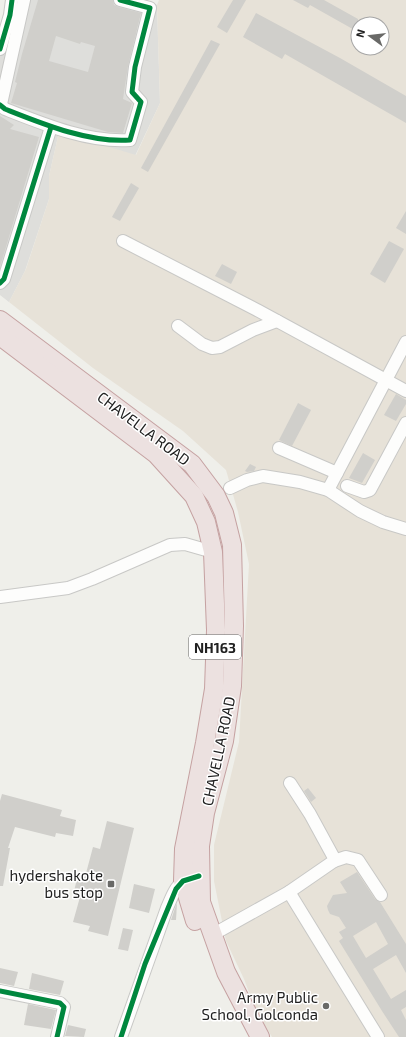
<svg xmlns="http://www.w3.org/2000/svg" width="406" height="1037" font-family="'Exo 2',sans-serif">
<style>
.residential{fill:#dededb}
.military{fill:#e7e2d8;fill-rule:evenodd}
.building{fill:#d0cfcb;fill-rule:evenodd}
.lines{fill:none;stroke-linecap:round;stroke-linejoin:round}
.minor-casing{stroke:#c8c8c6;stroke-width:14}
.highway-casing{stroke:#c5a1a1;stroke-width:20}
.minor{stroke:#fdfdfc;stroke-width:12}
.highway{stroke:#ece1e0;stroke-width:18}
.cycleway-casing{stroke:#fff;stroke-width:8}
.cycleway{stroke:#00873e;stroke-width:5}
.poi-dot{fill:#696967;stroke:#fff;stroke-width:1.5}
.labels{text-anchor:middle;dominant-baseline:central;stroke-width:3;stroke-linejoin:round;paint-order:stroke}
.shield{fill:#fff;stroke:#646464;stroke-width:1}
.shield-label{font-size:14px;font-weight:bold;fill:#212121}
.street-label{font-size:15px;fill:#212121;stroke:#fff}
.poi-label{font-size:15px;fill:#212121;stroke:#fff;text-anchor:end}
</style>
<rect width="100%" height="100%" fill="#efefea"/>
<!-- residential -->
<polygon class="residential" points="16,0 146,0 157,5 160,103 135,156 59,132 49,176 49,199 25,271 9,302 0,295 0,40"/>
<!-- military -->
<path class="military" d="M 159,0 L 406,0 L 406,1037 L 272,1037 L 257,1013 L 244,979 L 226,941 L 214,881 L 214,845 L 239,742 L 249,564 L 238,512 L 226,470 L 183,431 L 93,368 L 9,302 L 26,269 L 49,199 L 49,176 L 59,132 L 136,155 L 160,103 L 157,5 ZM 358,24 L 382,24 L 382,48 L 358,48 Z"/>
<!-- building -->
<g class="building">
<path d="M 38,0 L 113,0 L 114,5 L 118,7 L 141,13 L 128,66 L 123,99 L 132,103 L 123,133 L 108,132 L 11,103 L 17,83 L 15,82 L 22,54 ZM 56,36 L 80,44 L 81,42 L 95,46 L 88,72 L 49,61 Z"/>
<polygon points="233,0 246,0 227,33 217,27"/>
<polygon points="293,0 324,0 358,19 358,32 310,5 308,8"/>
<polygon points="256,13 340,58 406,96 406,123 285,54 282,59 243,37"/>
<polygon points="211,40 220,44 148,172 141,168"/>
<polygon points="0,116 14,125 10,129 39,137 0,267"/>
<polygon points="131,183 139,188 120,221 112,217"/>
<polygon points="406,211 406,234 396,228"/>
<polygon points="389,241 404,249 385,283 370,274"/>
<polygon points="222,264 237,272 231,284 215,276"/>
<polygon points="396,394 406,400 406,404 396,421 384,415"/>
<polygon points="298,403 311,410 292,446 279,440"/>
<polygon points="363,453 375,460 362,483 349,478"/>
<polygon points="250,464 256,467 254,471 247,472 245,471"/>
<polygon points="308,788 316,798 311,802 304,791"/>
<polygon points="2,794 62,810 60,816 76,820 73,836 56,833 55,837 15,827 8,848 10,848 3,886 0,886 0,801"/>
<polygon points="107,821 134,828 108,936 88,931 90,926 73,922 80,897 73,895 78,875 85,877 93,847 100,849"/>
<path d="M 357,872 L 375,899 L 380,902 L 406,944 L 406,973 L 396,955 L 373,969 L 391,999 L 406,990 L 406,1007 L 401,1010 L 406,1020 L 406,1037 L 399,1037 L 382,1011 L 339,941 L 343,938 L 339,932 L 346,928 L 339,917 L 330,914 L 328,910 L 327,906 L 333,895 L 347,893 L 340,882 ZM 376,922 L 388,944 L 366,958 L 353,936 Z"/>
<polygon points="134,884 155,889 149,913 129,908"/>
<polygon points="177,903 176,920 171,920 174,911"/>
<polygon points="123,928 133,930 128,951 118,949"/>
<polygon points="0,968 18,972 14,986 0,983"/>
<polygon points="32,973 64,981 60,995 29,989"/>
<polygon points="28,1004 56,1010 51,1029 24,1025"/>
<polygon points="68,1025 86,1029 84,1037 65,1036"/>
</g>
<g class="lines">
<!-- minor casing -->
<g class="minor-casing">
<g id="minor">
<polyline points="0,49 10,15 12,0"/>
<polyline points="1,104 24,0"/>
<path d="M 0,105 L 5,109 C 43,124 89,143 130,140 L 141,102 L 132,92 L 135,67 L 150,8 L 120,0"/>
<polyline points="123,241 257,310 406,391"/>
<polyline points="0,283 4,279 51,127"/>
<polyline points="178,326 202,344 212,348 220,347 253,330 277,321"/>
<polyline points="279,448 337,473"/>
<polyline points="347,486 364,492 370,490 406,423"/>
<polyline points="230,488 247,480 263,476 300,482 328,490 360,511 383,522 406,529"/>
<polyline points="328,490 406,342"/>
<polyline points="0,597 68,588 92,579 170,545 185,544 213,552"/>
<polyline points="334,861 346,857 358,860 381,895"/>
<polyline points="289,892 378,1037"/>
<polyline points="212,935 289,892 334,861 334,858 310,814 290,783"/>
<polyline points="0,991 60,1003 64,1007 57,1037"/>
<path d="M 121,1037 L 167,908 C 172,897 176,883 188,879"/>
</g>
</g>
<!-- highway casing -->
<g class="highway-casing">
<g id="highway">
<polyline points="0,320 192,464 216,496 224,513 232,545 234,626 232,686 224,741 205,813 200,846 201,902 226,972 260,1037"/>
<polyline points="0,336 156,454 194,496 206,522 213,552 216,630 214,689 205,743 184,849 183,881 195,921"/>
</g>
</g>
<!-- minor -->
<use href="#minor" class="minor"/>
<!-- highway -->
<use href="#highway" class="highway"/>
<!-- cycleway casing -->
<g class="cycleway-casing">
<g id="cycleway">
<polyline points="0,49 10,15 12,0"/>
<path d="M 0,105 L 5,109 C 43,124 89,143 130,140 L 141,102 L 132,92 L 135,67 L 150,8 L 120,0"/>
<polyline points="0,283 4,279 51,127"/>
<polyline points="0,991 60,1003 64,1007 57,1037"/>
<polyline points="121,1037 145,964 176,889 183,881 199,876"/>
</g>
</g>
<!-- cycleway -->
<use href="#cycleway" class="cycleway"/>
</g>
<!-- markers -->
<g class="poi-dot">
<rect x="107" y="880" width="8" height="8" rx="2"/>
<circle cx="326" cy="1006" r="4"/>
</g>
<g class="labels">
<!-- shield labels -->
<rect class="shield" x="189" y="635" width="52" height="24" rx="3"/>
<g class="shield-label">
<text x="215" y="647">NH163</text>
</g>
<!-- street labels -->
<g class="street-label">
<text transform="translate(144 428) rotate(37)">CHAVELLA ROAD</text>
<text transform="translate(218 751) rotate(-78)">CHAVELLA ROAD</text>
</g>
<!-- poi labels -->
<g class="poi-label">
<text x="103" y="875">hydershakote<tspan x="103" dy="17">bus stop</tspan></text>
<text x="318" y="997">Army Public<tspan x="318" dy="17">School, Golconda</tspan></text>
</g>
</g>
<!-- north arrow -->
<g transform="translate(370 36) rotate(285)"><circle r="19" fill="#ffffff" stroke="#a6a6a6"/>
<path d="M0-3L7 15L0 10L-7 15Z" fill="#696967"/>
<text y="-6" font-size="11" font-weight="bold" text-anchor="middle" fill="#212121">N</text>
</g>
</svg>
